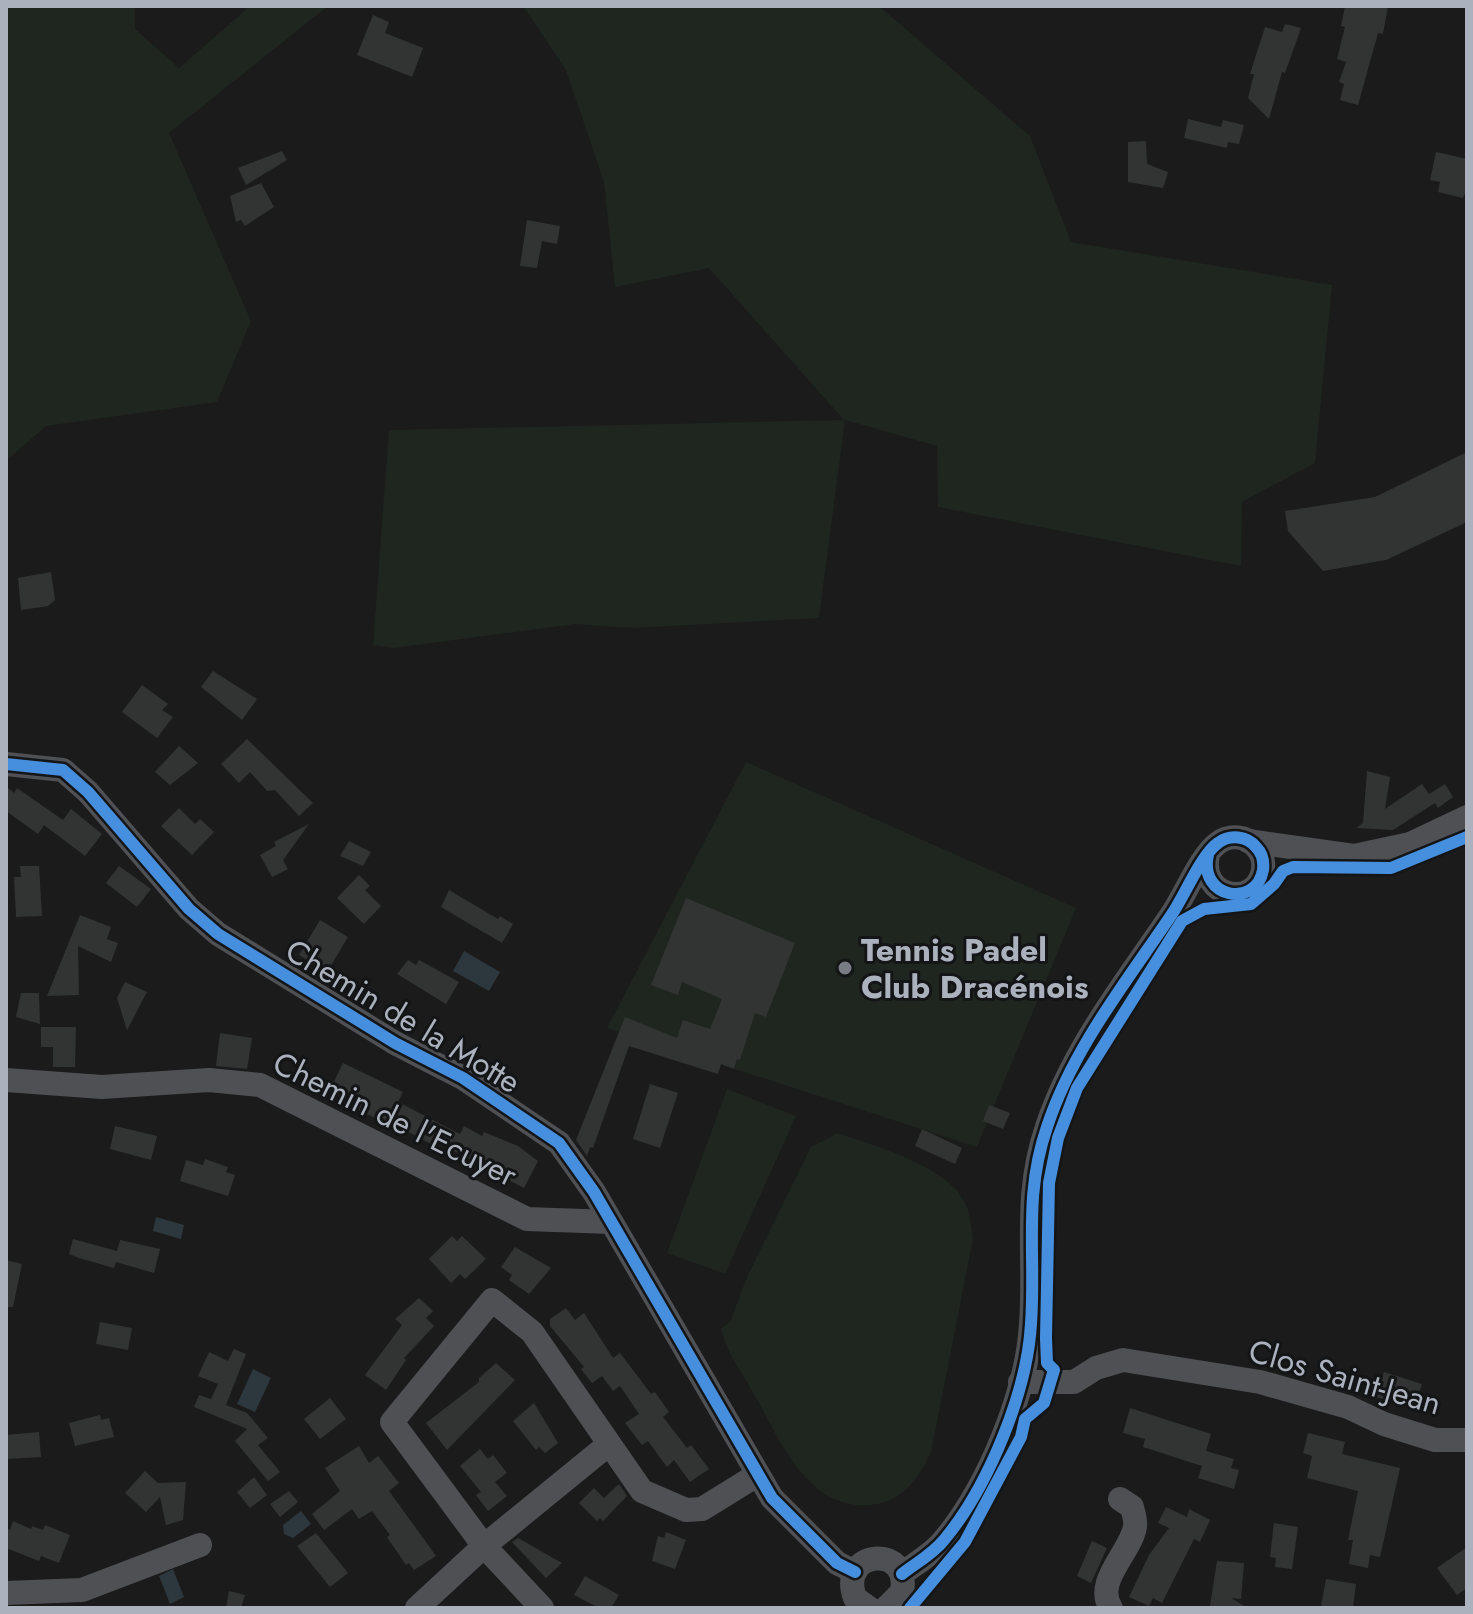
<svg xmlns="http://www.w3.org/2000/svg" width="1473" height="1614" font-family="Jost,sans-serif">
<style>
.green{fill:#1e261f}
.water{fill:#2c373e}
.building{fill:#323333}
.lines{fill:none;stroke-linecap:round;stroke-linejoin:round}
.street{stroke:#4f5054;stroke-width:24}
.cycleway-casing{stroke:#141517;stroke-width:17}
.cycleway{stroke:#468fdf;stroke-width:12}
.poi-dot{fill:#797c84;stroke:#141517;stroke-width:3}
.labels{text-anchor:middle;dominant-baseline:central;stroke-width:6;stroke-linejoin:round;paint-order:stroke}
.poi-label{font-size:32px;font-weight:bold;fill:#abb1bd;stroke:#141517;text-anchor:start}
.street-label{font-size:32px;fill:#abb1bd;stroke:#141517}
</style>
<rect width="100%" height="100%" fill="#1b1b1b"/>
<!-- green -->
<g class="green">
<polygon points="6,6 135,6 135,29 179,68 250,6 328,6 169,133 251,321 217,402 46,426 6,461"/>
<polygon points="523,6 879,6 1030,136 1071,242 1332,285 1315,463 1242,502 1241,566 938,507 937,446 845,420 819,618 632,628 575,624 394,648 373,645 389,430 844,420 709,268 615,287 604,182 566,70"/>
<polygon points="746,762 1076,908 977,1147 607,1028"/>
<polygon points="727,1089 796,1116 725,1274 667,1253"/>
<path d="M 838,1133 C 875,1146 952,1167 967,1207 C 971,1217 971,1229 973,1239 L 931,1452 C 919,1478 902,1503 870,1505 C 805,1510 779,1436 751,1389 C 740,1370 726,1351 721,1329 L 730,1322 L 747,1277 L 811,1147 Z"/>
</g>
<!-- water -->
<g class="water">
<polygon points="464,951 500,972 489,991 453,971"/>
<polygon points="156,1217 184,1225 181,1239 153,1231"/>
<polygon points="253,1369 271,1378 255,1412 237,1404"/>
<polygon points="301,1511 311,1524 293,1538 284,1534 283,1525"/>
<polygon points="173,1569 184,1597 170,1604 159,1576"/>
</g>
<!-- building -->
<g class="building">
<polygon points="1345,6 1388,6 1383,34 1378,33 1358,105 1340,100 1344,84 1339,82 1346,62 1337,59 1345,27 1341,26"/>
<polygon points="373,15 389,22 385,33 423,48 412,77 357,55"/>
<polygon points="1285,24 1301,28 1285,73 1282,72 1269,119 1248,98 1254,74 1250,74 1265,27 1282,32"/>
<polygon points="1188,119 1221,127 1223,120 1244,125 1239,144 1228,142 1227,148 1184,138"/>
<polygon points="1146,141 1147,164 1168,172 1163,188 1128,182 1128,142"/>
<polygon points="282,151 287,160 246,185 238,168"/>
<polygon points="1436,152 1467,159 1467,188 1463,198 1438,192 1440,182 1430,180"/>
<polygon points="261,183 274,207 245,226 241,220 236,222 230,196"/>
<polygon points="527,220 560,226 557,244 542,241 537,268 520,266"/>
<polygon points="1467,452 1467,522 1386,560 1323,571 1288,531 1285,511 1375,497"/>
<polygon points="51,572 55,600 48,606 21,610 18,578"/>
<polygon points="213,671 257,699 242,720 201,687"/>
<polygon points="142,685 168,704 162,710 173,717 157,738 122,712"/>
<polygon points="247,739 313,803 299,816 275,790 267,791 250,772 239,783 221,764"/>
<polygon points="179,746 198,763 170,785 155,772"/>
<polygon points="1367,771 1390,777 1385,809 1422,784 1431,797 1429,794 1445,784 1453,797 1438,808 1435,803 1393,830 1356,828 1363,823"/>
<polygon points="6,786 14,793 17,788 63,820 71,809 102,834 85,856 44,825 38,834 6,811"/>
<polygon points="179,808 195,824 200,819 214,832 192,855 161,826"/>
<polygon points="309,824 283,860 288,869 272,877 260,855 276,846 274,842"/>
<polygon points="349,841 371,852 363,866 340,856"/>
<polygon points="20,866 39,866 42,916 16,917 14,877 21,877"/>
<polygon points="119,866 151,889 137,907 106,883"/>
<polygon points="359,875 370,886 365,890 381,906 364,924 337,898"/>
<polygon points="449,890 498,919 500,916 513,924 502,943 441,907"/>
<polygon points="686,898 795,943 766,1017 755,1013 740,1060 737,1059 734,1069 721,1064 718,1074 629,1046 593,1148 590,1147 587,1156 576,1140 625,1017 677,1038 683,1020 710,1029 722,999 682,982 678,995 651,985"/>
<polygon points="80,915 111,927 107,939 118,943 111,962 78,946 79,995 47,996"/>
<polygon points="320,920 348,937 327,972 299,955"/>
<polygon points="408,960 416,965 419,960 459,982 446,1004 397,974"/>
<polygon points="125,982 147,992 127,1030 117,998"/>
<polygon points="21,993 39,993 40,1024 16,1017"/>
<polygon points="41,1027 76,1027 75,1067 53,1067 53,1047 41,1047"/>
<polygon points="220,1033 252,1038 247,1069 216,1066"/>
<polygon points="343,1063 403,1092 398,1102 460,1134 464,1126 482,1136 484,1132 518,1146 538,1161 524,1188 437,1142 435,1146 378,1116 377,1119 356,1109 358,1106 329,1092"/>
<polygon points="650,1084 678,1093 660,1148 633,1139"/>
<polygon points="989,1105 1010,1113 1003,1129 983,1121"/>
<polygon points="115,1126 157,1136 151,1160 110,1149"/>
<polygon points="922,1129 962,1148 955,1164 915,1146"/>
<polygon points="205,1159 228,1167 226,1172 235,1175 228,1196 180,1181 186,1160 203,1165"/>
<polygon points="452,1236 457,1241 462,1236 486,1259 465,1279 460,1274 451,1283 429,1259"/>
<polygon points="73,1239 117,1251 120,1240 160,1249 154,1273 116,1262 114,1268 79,1258 69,1254"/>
<polygon points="515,1247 551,1268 529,1294 509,1280 512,1275 501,1267"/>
<polygon points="6,1260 22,1264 13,1307 6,1307"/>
<polygon points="419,1298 433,1311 426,1318 434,1326 404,1358 406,1360 386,1390 365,1375 402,1325 395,1319"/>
<polygon points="566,1308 575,1320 584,1313 613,1358 620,1353 651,1394 655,1392 669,1412 663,1417 687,1448 691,1445 709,1469 690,1482 674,1460 667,1467 648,1441 642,1445 625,1423 639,1414 620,1386 613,1391 602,1376 592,1383 581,1369 584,1367 550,1326 550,1319"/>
<polygon points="100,1322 132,1328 128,1350 96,1344"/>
<polygon points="234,1349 246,1354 226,1405 247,1413 268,1438 258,1445 280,1472 268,1481 235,1441 247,1429 194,1407 199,1395 211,1399 218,1384 198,1376 209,1352 228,1361"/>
<polygon points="496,1363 515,1380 447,1450 426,1423 479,1382 479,1378"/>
<polygon points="1384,1372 1422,1384 1414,1408 1376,1397"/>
<polygon points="330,1398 346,1419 320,1439 304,1419"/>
<polygon points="534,1403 558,1443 545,1453 539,1447 536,1450 513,1421"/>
<polygon points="1130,1408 1211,1434 1206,1451 1234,1459 1231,1468 1239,1470 1234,1489 1198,1478 1202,1466 1143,1447 1145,1439 1123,1433"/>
<polygon points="100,1415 101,1420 109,1418 114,1437 75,1446 69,1423"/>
<polygon points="39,1432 41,1457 6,1459 6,1435"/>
<polygon points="1308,1433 1345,1442 1342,1454 1400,1468 1380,1557 1370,1555 1368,1568 1349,1564 1353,1540 1348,1540 1358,1491 1307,1478 1312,1456 1303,1453"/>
<polygon points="359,1446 369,1463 378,1456 399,1483 389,1491 436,1556 414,1570 409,1563 406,1565 387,1537 390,1535 372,1511 359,1519 352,1509 324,1530 312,1514 340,1491 325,1468"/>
<polygon points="480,1449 488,1459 493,1455 507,1473 495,1482 507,1496 488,1511 476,1495 481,1492 460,1466"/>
<polygon points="145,1471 158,1483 186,1482 183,1520 166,1525 160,1497 146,1512 125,1493"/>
<polygon points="254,1477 267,1495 250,1508 237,1492"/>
<polygon points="619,1484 627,1496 603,1521 600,1518 597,1521 579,1503 594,1488 604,1498"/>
<polygon points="289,1491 298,1502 280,1517 270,1504"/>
<polygon points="1166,1507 1187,1517 1189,1509 1210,1520 1200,1542 1194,1539 1162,1603 1153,1598 1149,1606 1129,1597 1149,1555 1169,1528 1158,1523"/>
<polygon points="13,1521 31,1529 32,1526 43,1530 45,1525 70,1535 59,1563 41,1556 39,1561 6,1548 6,1528 10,1530"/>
<polygon points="1274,1523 1298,1527 1292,1569 1275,1567 1276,1558 1270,1557"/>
<polygon points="666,1532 686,1540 675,1569 652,1561 658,1536 664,1538"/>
<polygon points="316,1533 348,1573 330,1587 297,1546"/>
<polygon points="518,1538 562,1563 546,1578 512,1542"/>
<polygon points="1092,1541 1107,1548 1091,1583 1077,1576"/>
<polygon points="1467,1547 1467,1588 1457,1595 1437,1568"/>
<polygon points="1217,1561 1244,1563 1241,1599 1231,1598 1248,1608 1210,1606"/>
<polygon points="585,1576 619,1595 611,1608 599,1608 574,1595"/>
<polygon points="1326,1579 1356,1584 1353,1608 1321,1606"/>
<polygon points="229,1591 245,1595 241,1608 226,1608"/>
</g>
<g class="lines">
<!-- street -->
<g class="street">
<polyline points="6,764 63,770 88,792 189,909 218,934 395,1043 463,1078 559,1143 594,1192 772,1498 837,1563 855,1572"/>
<polyline points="1248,841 1354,856 1410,844 1467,817"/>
<polyline points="6,1080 102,1087 209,1080 260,1085 527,1219 611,1222"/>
<polyline points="1020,1382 1074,1382 1096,1368 1123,1360 1260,1382 1348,1407 1384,1424 1435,1440 1467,1440"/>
<path d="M 902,1574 C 916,1563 933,1554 944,1540 C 988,1487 1027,1393 1031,1324 C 1036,1253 1023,1197 1047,1127 C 1073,1048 1127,981 1172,914 C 1185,895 1201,855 1218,843 C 1230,834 1247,836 1256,847 C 1262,853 1264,862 1263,870 C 1256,909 1198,898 1208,855"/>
<polyline points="6,1593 82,1590 200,1545"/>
<polyline points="417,1608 484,1546 609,1444"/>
<polyline points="542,1608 484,1546 392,1422 492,1300 532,1332 642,1491 686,1510 702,1509 757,1475"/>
<path d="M 869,1608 L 855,1598 C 837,1550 911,1543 902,1592 L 886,1608"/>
<path d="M 1111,1608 C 1093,1582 1132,1551 1135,1526 C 1136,1520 1133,1512 1132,1507 L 1120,1499"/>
</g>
<!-- cycleway casing -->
<g class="cycleway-casing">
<g id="cycleway">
<polyline points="6,764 63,770 88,792 189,909 218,934 395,1043 463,1078 559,1143 594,1192 772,1498 837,1563 855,1572"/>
<path d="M 902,1574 C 916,1563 933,1554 944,1540 C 988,1487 1027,1393 1031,1324 C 1036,1253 1023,1197 1047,1127 C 1073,1048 1127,981 1172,914 C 1185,895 1201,855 1218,843 C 1230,834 1247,836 1256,847 C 1262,853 1264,862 1263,870 C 1256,909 1198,898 1208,855"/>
<polyline points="910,1608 965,1542 1021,1437 1025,1419 1044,1403 1054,1370 1047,1363 1046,1338 1049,1183 1058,1138 1077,1088 1182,921 1204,909 1251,904 1274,884 1283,871 1293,867 1391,868 1467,837"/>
</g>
</g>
<!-- cycleway -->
<use href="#cycleway" class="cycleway"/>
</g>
<!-- markers -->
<circle class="poi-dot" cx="845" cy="968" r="8"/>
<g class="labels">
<!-- poi labels -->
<g class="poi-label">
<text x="861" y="950">Tennis Padel<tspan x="861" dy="37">Club Dracénois</tspan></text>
</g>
<!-- street labels -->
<g class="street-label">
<text transform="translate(403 1016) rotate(31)">Chemin de la Motte</text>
<text transform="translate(395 1119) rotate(26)">Chemin de l'Ecuyer</text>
<text transform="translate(1345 1377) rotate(16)">Clos Saint-Jean</text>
</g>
</g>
<!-- border -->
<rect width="1473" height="1614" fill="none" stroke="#abb1bd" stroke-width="16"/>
</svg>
